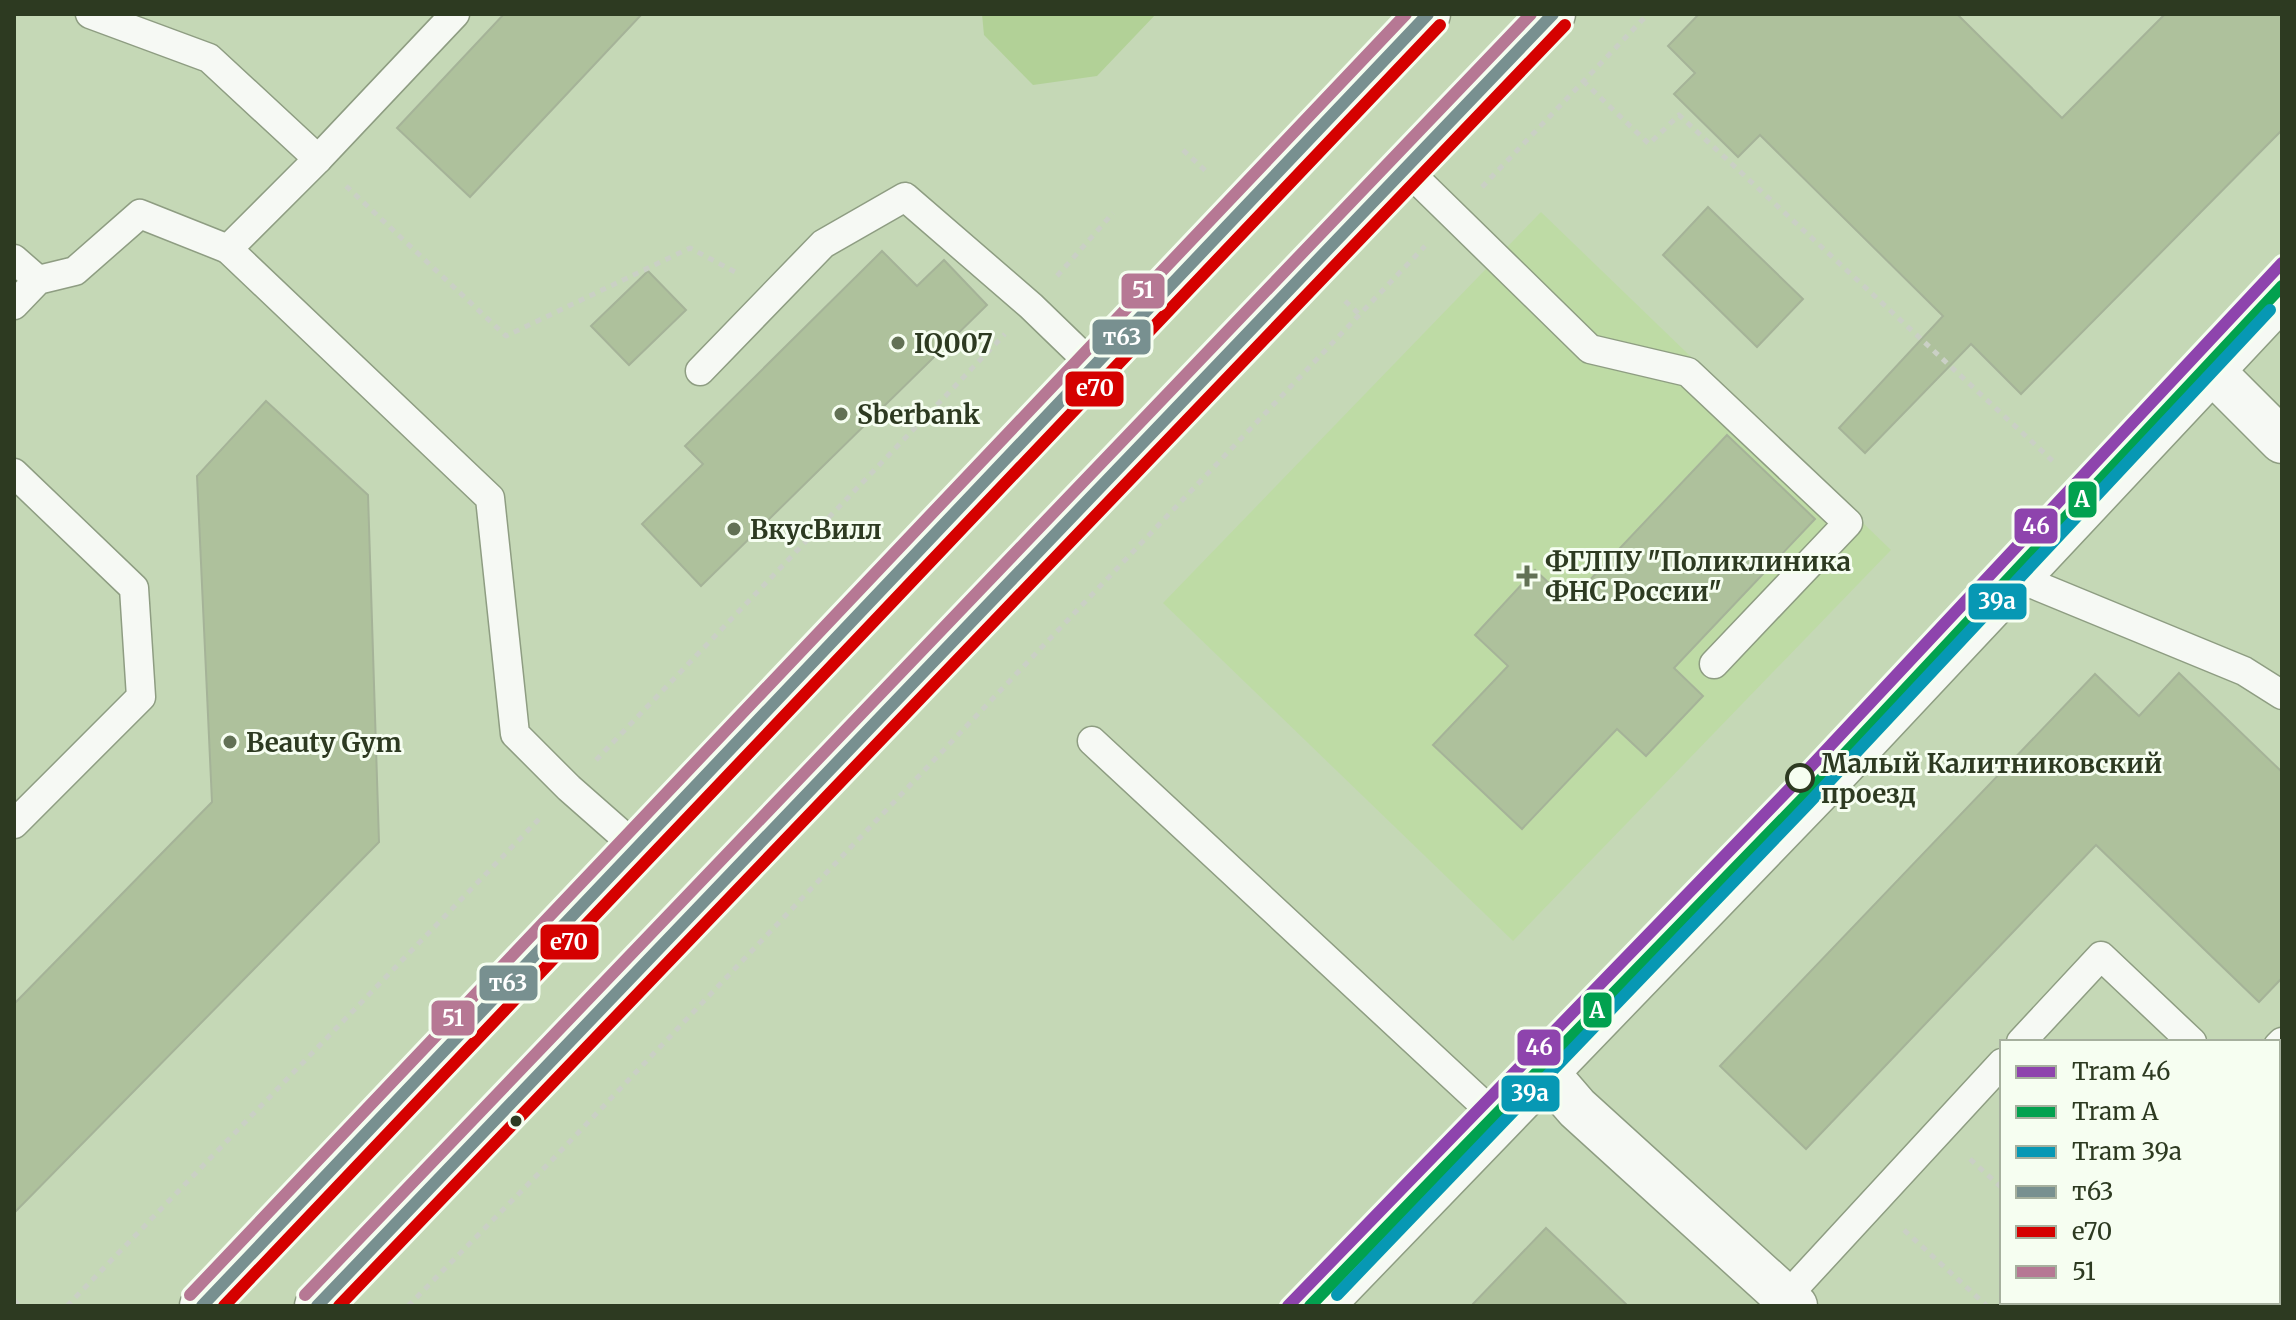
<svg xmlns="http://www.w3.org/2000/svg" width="2296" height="1320" font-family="Merriweather,serif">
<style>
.built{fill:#bedba5}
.green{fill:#b2d197}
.building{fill:#aec19c;stroke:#a5b398;stroke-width:2}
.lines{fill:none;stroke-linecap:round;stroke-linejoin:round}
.service-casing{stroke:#8e9d82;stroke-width:31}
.minor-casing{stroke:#8e9d82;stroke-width:47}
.primary-casing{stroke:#8e9d82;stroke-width:47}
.path{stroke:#cad0c5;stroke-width:5;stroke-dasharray:6 6;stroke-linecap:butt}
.service{stroke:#f6f9f4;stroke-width:28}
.minor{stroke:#f6f9f4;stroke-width:44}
.primary{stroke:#f6f9f4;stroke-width:44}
.bus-1-casing{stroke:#f6fef1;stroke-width:18}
.bus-2-casing{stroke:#f6fef1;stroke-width:18}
.bus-3-casing{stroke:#f6fef1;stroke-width:18}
.bus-1{stroke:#789090;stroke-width:12}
.bus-2{stroke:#d50100;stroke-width:12}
.bus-3{stroke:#b67894;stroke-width:12}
.tram-1-casing{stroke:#f6fef1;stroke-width:18}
.tram-2-casing{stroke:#f6fef1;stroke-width:18}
.tram-3-casing{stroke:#f6fef1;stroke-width:18}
.tram-1{stroke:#8e44ad;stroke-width:12}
.tram-2{stroke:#02a14f;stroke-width:12}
.tram-3{stroke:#0798b4;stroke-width:12}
.poi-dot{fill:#627155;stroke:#f6fef1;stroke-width:3}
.stop-dot{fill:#f6fef1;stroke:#2d3a21;stroke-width:4}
.bus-dot{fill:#2d3a21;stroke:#f6fef1;stroke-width:3}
.labels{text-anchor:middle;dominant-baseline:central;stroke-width:6;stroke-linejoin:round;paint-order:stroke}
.poi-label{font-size:26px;font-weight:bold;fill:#2d3a21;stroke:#f6fef1;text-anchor:start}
.stop-label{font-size:26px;font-weight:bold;fill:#2d3a21;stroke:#f6fef1;text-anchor:start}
.line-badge{stroke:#f6fef1;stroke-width:3}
.badge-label{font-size:22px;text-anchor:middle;font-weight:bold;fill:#fff}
</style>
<rect width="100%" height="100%" fill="#c5d8b6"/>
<!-- built -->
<polygon class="built" points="1541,212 1891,550 1513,941 1163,603"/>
<!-- green -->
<polygon class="green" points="982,14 1156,14 1097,76 1033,85 984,35"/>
<!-- building -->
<g class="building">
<polygon points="504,14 642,14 470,197 397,128"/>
<polygon points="1699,14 1957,14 2062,118 2165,14 2282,14 2282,130 2021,394 1971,344 1865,453 1839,428 1943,316 1760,135 1738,157 1674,94 1695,73 1668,46"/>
<polygon points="1708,207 1803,299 1757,347 1663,255"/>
<polygon points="882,251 917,286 944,260 987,305 701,586 642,524 703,464 685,446"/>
<polygon points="648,271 686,310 629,365 591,326"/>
<polygon points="266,401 368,495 379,842 14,1213 14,1004 212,802 197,476"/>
<polygon points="1727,435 1815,519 1674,668 1703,696 1646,756 1617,729 1522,829 1433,745 1508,666 1475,635 1535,570 1569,602"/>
<polygon points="2179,673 2282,772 2282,978 2259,1002 2096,845 1806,1149 1720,1066 2095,674 2139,716"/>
<polygon points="1546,1228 1628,1306 1471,1306"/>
</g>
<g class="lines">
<!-- service casing -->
<g class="service-casing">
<g id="service">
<polyline points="90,14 209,58 318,159"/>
<polyline points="1406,169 1590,349 1688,372 1848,523 1714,664"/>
<polyline points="228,249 490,498 515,734 569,788 636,847"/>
<polyline points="14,259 38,280"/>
<polyline points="14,305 38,280 75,271 140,214 228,249 318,159 455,14"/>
<polyline points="700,371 823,244 905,197 1031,306 1093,366"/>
<polyline points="14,473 134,588 141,697 14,824"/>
<polyline points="2018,578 2244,671 2282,695"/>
<polyline points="1092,741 1500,1120"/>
<polyline points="2021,1042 2101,956 2192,1042"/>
<polyline points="2278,1046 2282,1042"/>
<polyline points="1786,1297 2002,1063"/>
</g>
</g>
<!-- minor casing -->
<g class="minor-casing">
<g id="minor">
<polyline points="2212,371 2282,441"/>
<polyline points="1546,1072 1577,1108 1795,1306"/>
<polyline points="1321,1306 1817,792 2282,296"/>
</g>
</g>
<!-- primary casing -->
<g class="primary-casing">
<g id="primary">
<polyline points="202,1306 1428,14"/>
<polyline points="317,1306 1553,14"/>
</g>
</g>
<!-- path -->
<g class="path">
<polyline points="1583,81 1649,144 1679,115 2056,464"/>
<polyline points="1183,150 1209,174"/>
<polyline points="346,186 506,336 690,248 739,274"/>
<polyline points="1482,187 1648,14"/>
<polyline points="1057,276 1113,213"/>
<polyline points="1345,301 1359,314"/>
<polyline points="596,760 1005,334"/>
<polyline points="1970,1159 2002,1188"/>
<polyline points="1904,1230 1987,1306"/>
<polyline points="14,1300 20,1306"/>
<polyline points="2166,1302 2170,1306"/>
<polyline points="67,1306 542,816"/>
<polyline points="408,1306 554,1158 1425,246"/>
<polyline points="2060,1306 2064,1302"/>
<polyline points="2109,1306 2109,1302"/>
</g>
<!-- service -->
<use href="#service" class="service"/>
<!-- minor -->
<use href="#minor" class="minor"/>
<!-- primary -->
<use href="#primary" class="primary"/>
<!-- bus-1 casing -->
<g class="bus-1-casing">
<g id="bus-1">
<polyline points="202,1306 1428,14"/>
<polyline points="317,1306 1553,14"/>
</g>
</g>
<!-- bus-2 casing -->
<g class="bus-2-casing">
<g id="bus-2">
<polyline points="224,1306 1440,25"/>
<polyline points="339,1306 1565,25"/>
</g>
</g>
<!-- bus-3 casing -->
<g class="bus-3-casing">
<g id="bus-3">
<polyline points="190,1295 1406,14"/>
<polyline points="305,1295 1531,14"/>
</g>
</g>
<!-- bus-1 -->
<use href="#bus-1" class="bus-1"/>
<!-- bus-2 -->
<use href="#bus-2" class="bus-2"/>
<!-- bus-3 -->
<use href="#bus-3" class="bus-3"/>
<!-- tram-1 casing -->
<g class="tram-1-casing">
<polyline id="tram-1" points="1288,1306 1800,778 2282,263"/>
</g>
<!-- tram-2 casing -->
<g class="tram-2-casing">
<polyline id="tram-2" points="1310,1306 1812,789 2282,286"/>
</g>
<!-- tram-3 casing -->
<g class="tram-3-casing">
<polyline id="tram-3" points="1337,1295 1809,803 2270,310"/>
</g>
<!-- tram-1 -->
<use href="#tram-1" class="tram-1"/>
<!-- tram-2 -->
<use href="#tram-2" class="tram-2"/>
<!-- tram-3 -->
<use href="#tram-3" class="tram-3"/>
</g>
<!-- markers -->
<g class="poi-dot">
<circle cx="898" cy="343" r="8"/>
<circle cx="841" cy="414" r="8"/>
<circle cx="734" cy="529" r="8"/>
<path d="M1523 564h8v8h8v8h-8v8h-8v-8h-8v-8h8z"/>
<circle cx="230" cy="742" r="8"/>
</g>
<circle class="stop-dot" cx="1800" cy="778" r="13"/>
<circle class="bus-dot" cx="516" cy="1121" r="7"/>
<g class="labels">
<!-- poi labels -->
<g class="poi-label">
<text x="914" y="343">IQ007</text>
<text x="857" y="414">Sberbank</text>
<text x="750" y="529">ВкусВилл</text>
<text x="1545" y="561">ФГЛПУ "Поликлиника<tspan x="1545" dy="30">ФНС России"</tspan></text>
<text x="246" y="742">Beauty Gym</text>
</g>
<!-- stop labels -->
<g class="stop-label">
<text x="1821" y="763">Малый Калитниковский<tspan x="1821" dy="30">проезд</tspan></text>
</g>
</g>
<g class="line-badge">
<rect x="1120" y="272" width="46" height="38" rx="8" fill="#b67894"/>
<rect x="1091" y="318" width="61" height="38" rx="8" fill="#789090"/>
<rect x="1064" y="370" width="61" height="38" rx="8" fill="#d50100"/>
<rect x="2067" y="480" width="31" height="39" rx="8" fill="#02a14f"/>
<rect x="2013" y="507" width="46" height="38" rx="8" fill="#8e44ad"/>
<rect x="1967" y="582" width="61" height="39" rx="8" fill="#0798b4"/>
<rect x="539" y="923" width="61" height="38" rx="8" fill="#d50100"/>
<rect x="478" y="964" width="61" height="38" rx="8" fill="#789090"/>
<rect x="1582" y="991" width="31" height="38" rx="8" fill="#02a14f"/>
<rect x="430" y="999" width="46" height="38" rx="8" fill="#b67894"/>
<rect x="1516" y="1028" width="46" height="39" rx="8" fill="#8e44ad"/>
<rect x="1500" y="1074" width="61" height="39" rx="8" fill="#0798b4"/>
</g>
<g class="badge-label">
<text x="1143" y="298">51</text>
<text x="1122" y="345">т63</text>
<text x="1095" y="396">е70</text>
<text x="2082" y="507">А</text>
<text x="2036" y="534">46</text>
<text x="1997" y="609">39а</text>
<text x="569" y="950">е70</text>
<text x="508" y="991">т63</text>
<text x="1597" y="1018">А</text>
<text x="453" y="1026">51</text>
<text x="1539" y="1055">46</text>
<text x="1530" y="1101">39а</text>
</g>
<!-- border -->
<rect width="2296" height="1320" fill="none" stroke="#2d3a21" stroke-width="32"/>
<!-- legend -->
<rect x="2000" y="1040" width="280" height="264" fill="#f6fef1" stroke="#a6b09e" stroke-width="2"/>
<rect x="2016" y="1066" width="40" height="12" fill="#8e44ad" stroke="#a6b09e" stroke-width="2"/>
<text x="2072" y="1080" font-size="24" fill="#2d3a21">Tram 46</text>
<rect x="2016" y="1106" width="40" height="12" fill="#02a14f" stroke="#a6b09e" stroke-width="2"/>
<text x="2072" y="1120" font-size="24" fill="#2d3a21">Tram А</text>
<rect x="2016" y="1146" width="40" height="12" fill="#0798b4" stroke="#a6b09e" stroke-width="2"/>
<text x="2072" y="1160" font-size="24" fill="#2d3a21">Tram 39а</text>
<rect x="2016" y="1186" width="40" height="12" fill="#789090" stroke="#a6b09e" stroke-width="2"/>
<text x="2072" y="1200" font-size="24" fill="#2d3a21">т63</text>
<rect x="2016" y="1226" width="40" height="12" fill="#d50100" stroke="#a6b09e" stroke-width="2"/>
<text x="2072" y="1240" font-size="24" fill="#2d3a21">е70</text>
<rect x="2016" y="1266" width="40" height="12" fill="#b67894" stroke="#a6b09e" stroke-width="2"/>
<text x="2072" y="1280" font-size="24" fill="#2d3a21">51</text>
</svg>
